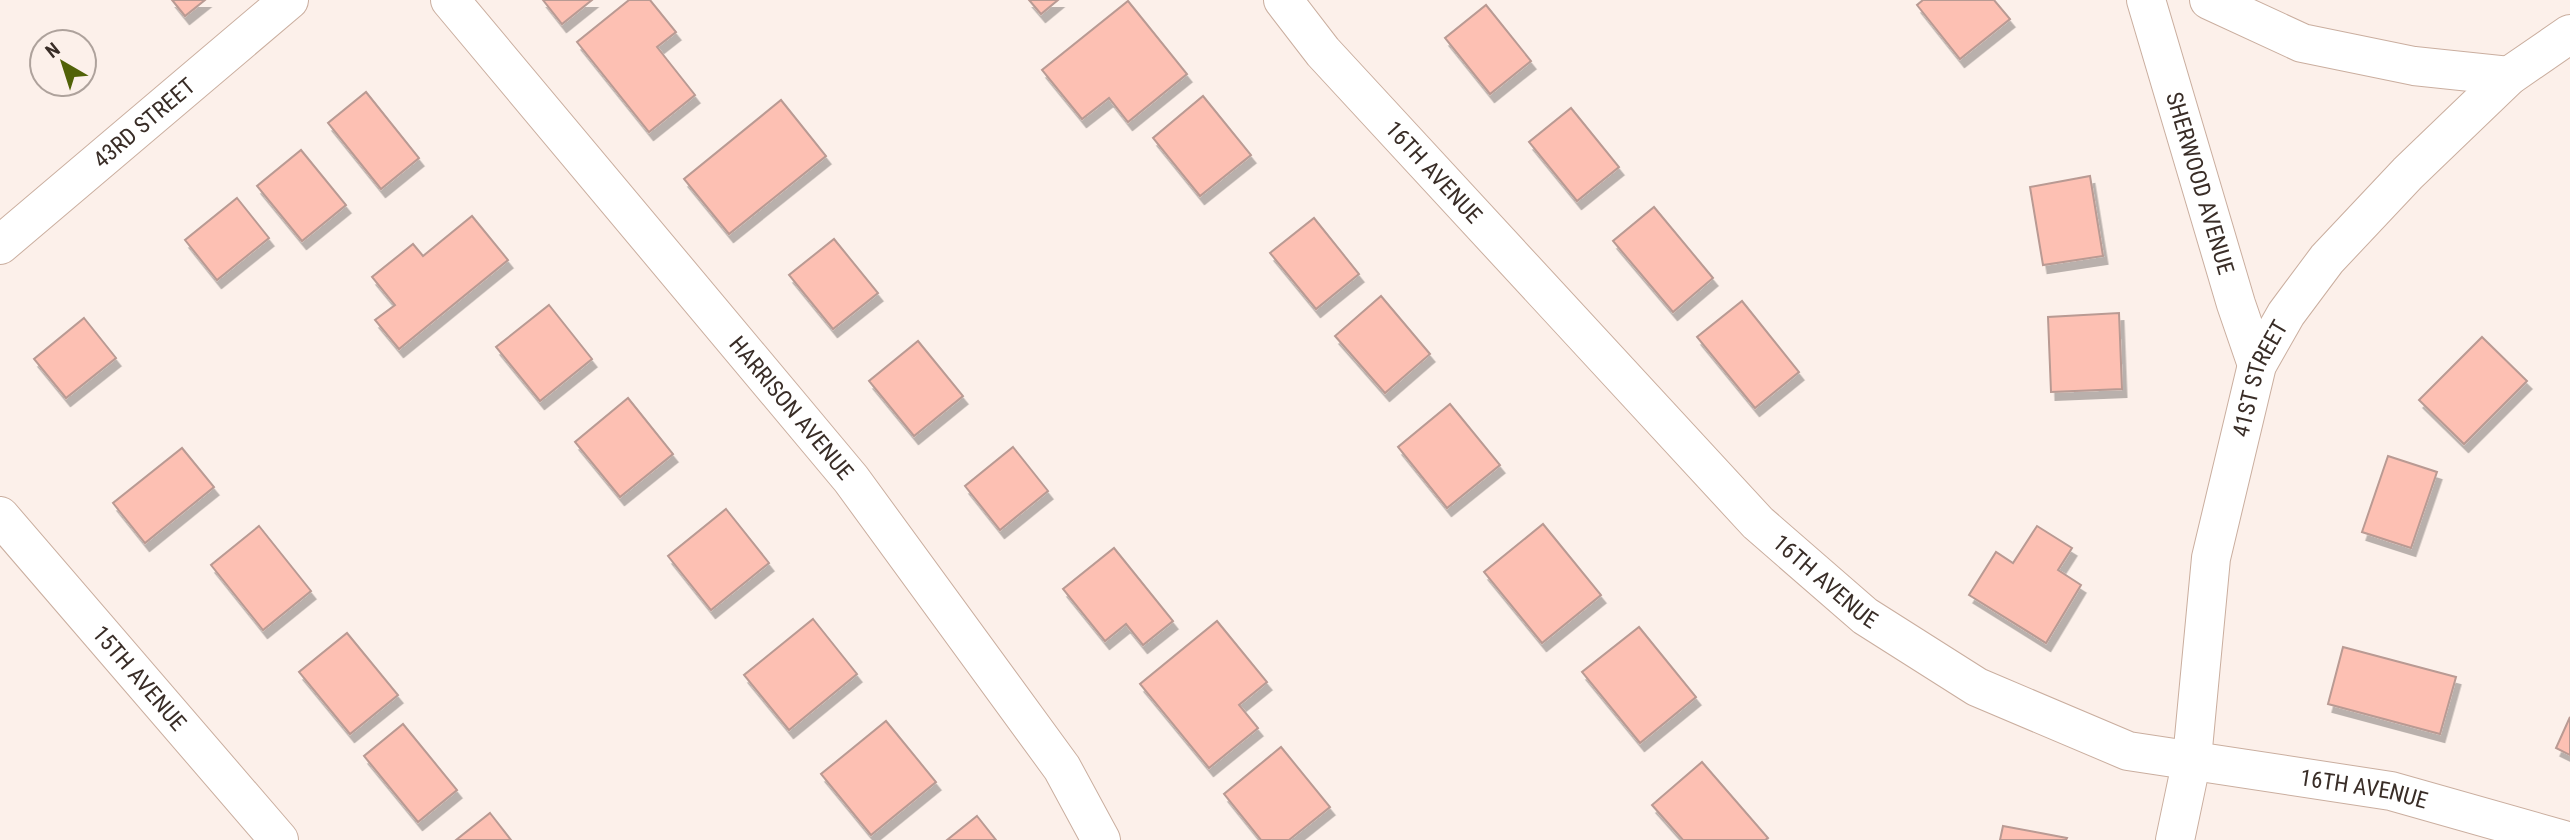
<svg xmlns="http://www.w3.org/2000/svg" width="2570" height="840" font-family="'Roboto Condensed',sans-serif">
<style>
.building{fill:#fdc0b3;stroke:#b99a93;stroke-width:2;filter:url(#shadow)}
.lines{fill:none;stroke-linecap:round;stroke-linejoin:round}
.minor-casing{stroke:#caae9f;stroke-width:40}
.minor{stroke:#fff;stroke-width:38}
.labels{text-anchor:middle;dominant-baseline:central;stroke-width:7;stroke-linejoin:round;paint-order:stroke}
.street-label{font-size:23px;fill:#392d27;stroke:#fcf0ea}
</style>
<defs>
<filter id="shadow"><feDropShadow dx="4.5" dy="8" stdDeviation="0" flood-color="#0004"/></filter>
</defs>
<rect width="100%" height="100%" fill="#fcf0ea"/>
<!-- building -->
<g class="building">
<polygon points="172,0 205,0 185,16"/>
<polygon points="543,0 592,0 562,24"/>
<polygon points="629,0 650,0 676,32 657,47 695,95 649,132 577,42"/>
<polygon points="1029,0 1058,0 1041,14"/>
<polygon points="1923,0 1994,0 2010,19 1960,59 1917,5"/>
<polygon points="1128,1 1187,74 1128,122 1109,98 1082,119 1042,70"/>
<polygon points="1486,5 1531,61 1490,94 1445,38"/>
<polygon points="366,92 419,158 381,189 328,123"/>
<polygon points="1203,96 1251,155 1200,196 1153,138"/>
<polygon points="781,100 826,156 729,234 684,179"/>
<polygon points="1571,108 1619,167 1577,201 1529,142"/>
<polygon points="301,150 346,205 302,241 257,186"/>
<polygon points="2090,176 2103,256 2043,265 2030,187"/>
<polygon points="237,198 269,238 217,280 185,240"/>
<polygon points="1654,207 1713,278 1673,312 1613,241"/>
<polygon points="472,216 508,260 399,349 375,320 395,305 372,277 413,244 423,256"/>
<polygon points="1314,218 1359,274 1316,309 1270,253"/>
<polygon points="834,239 878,293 833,329 789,275"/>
<polygon points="1381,296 1430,354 1385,393 1335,336"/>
<polygon points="1742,301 1799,372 1755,408 1697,337"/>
<polygon points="549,305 592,359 540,401 496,347"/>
<polygon points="2119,313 2122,389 2051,392 2048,317"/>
<polygon points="84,318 116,358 66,398 34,359"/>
<polygon points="2482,337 2527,381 2464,444 2419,400"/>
<polygon points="918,341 963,396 914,436 869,381"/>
<polygon points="628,398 673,454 620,497 575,442"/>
<polygon points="1450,404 1500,465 1447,508 1398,447"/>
<polygon points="1013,447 1048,491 1000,530 965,486"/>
<polygon points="182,448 214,487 145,543 113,503"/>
<polygon points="2388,456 2437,472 2411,548 2362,532"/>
<polygon points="726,509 769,563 711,610 668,556"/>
<polygon points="1543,524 1601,595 1542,643 1484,572"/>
<polygon points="259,526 311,591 263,630 211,565"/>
<polygon points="2037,526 2072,548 2058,570 2081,585 2046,643 1969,595 1996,552 2013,563"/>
<polygon points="1114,548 1173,621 1143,645 1126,624 1105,641 1063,589"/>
<polygon points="813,619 857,674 789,730 744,675"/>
<polygon points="1217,621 1267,682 1239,705 1258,728 1209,768 1140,684"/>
<polygon points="1639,627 1696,697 1640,743 1582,672"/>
<polygon points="347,633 398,695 350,734 299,672"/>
<polygon points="2343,647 2456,677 2440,734 2328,704"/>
<polygon points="2570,717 2570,755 2556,748"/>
<polygon points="886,721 936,782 871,835 821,774"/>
<polygon points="403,724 457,790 418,822 364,756"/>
<polygon points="1281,747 1330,807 1289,840 1261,840 1224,794"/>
<polygon points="1702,762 1768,838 1765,840 1683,840 1652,805"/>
<polygon points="490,813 511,840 456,840"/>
<polygon points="977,816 996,840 947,840"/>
<polygon points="2003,826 2067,838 2066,840 2000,840"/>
</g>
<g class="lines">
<!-- minor casing -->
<g class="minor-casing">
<g id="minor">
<path id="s1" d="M 450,0 L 851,479 L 1062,768 L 1101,840"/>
<path id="s2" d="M 1283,0 L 1323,52 L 1758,523 L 1865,616 L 1977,687 L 2128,751 L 2391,791 L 2564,840"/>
<path id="s3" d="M 2146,0 L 2236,304 L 2257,365"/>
<polyline points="2209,0 2302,43 2414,66 2509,76"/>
<path id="s4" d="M 0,245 L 289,0"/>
<path id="s5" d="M 0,516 L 279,840"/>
<path id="s6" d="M 2175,840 L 2192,759 L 2211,558 L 2257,365 L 2286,314 L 2327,259 L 2408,173 L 2509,76 L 2570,34"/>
</g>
</g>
<!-- minor -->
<use href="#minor" class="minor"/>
</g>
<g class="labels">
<!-- street labels -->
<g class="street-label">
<text stroke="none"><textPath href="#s4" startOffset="189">43RD STREET</textPath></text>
<text stroke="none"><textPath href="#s2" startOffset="229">16TH AVENUE</textPath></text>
<text stroke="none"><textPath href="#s3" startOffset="191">SHERWOOD AVENUE</textPath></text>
<text stroke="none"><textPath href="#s6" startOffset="471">41ST STREET</textPath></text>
<text stroke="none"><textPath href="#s1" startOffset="532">HARRISON AVENUE</textPath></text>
<text stroke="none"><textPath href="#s2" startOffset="796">16TH AVENUE</textPath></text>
<text stroke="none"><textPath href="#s5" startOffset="214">15TH AVENUE</textPath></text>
<text stroke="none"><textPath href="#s2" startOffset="1384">16TH AVENUE</textPath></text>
</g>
</g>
<!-- north arrow -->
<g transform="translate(63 63) rotate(321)"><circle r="33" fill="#fcf0ea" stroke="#aea29c" stroke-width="2"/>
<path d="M0-5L12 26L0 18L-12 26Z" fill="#516208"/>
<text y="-10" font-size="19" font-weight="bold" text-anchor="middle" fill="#392d27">N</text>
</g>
</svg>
